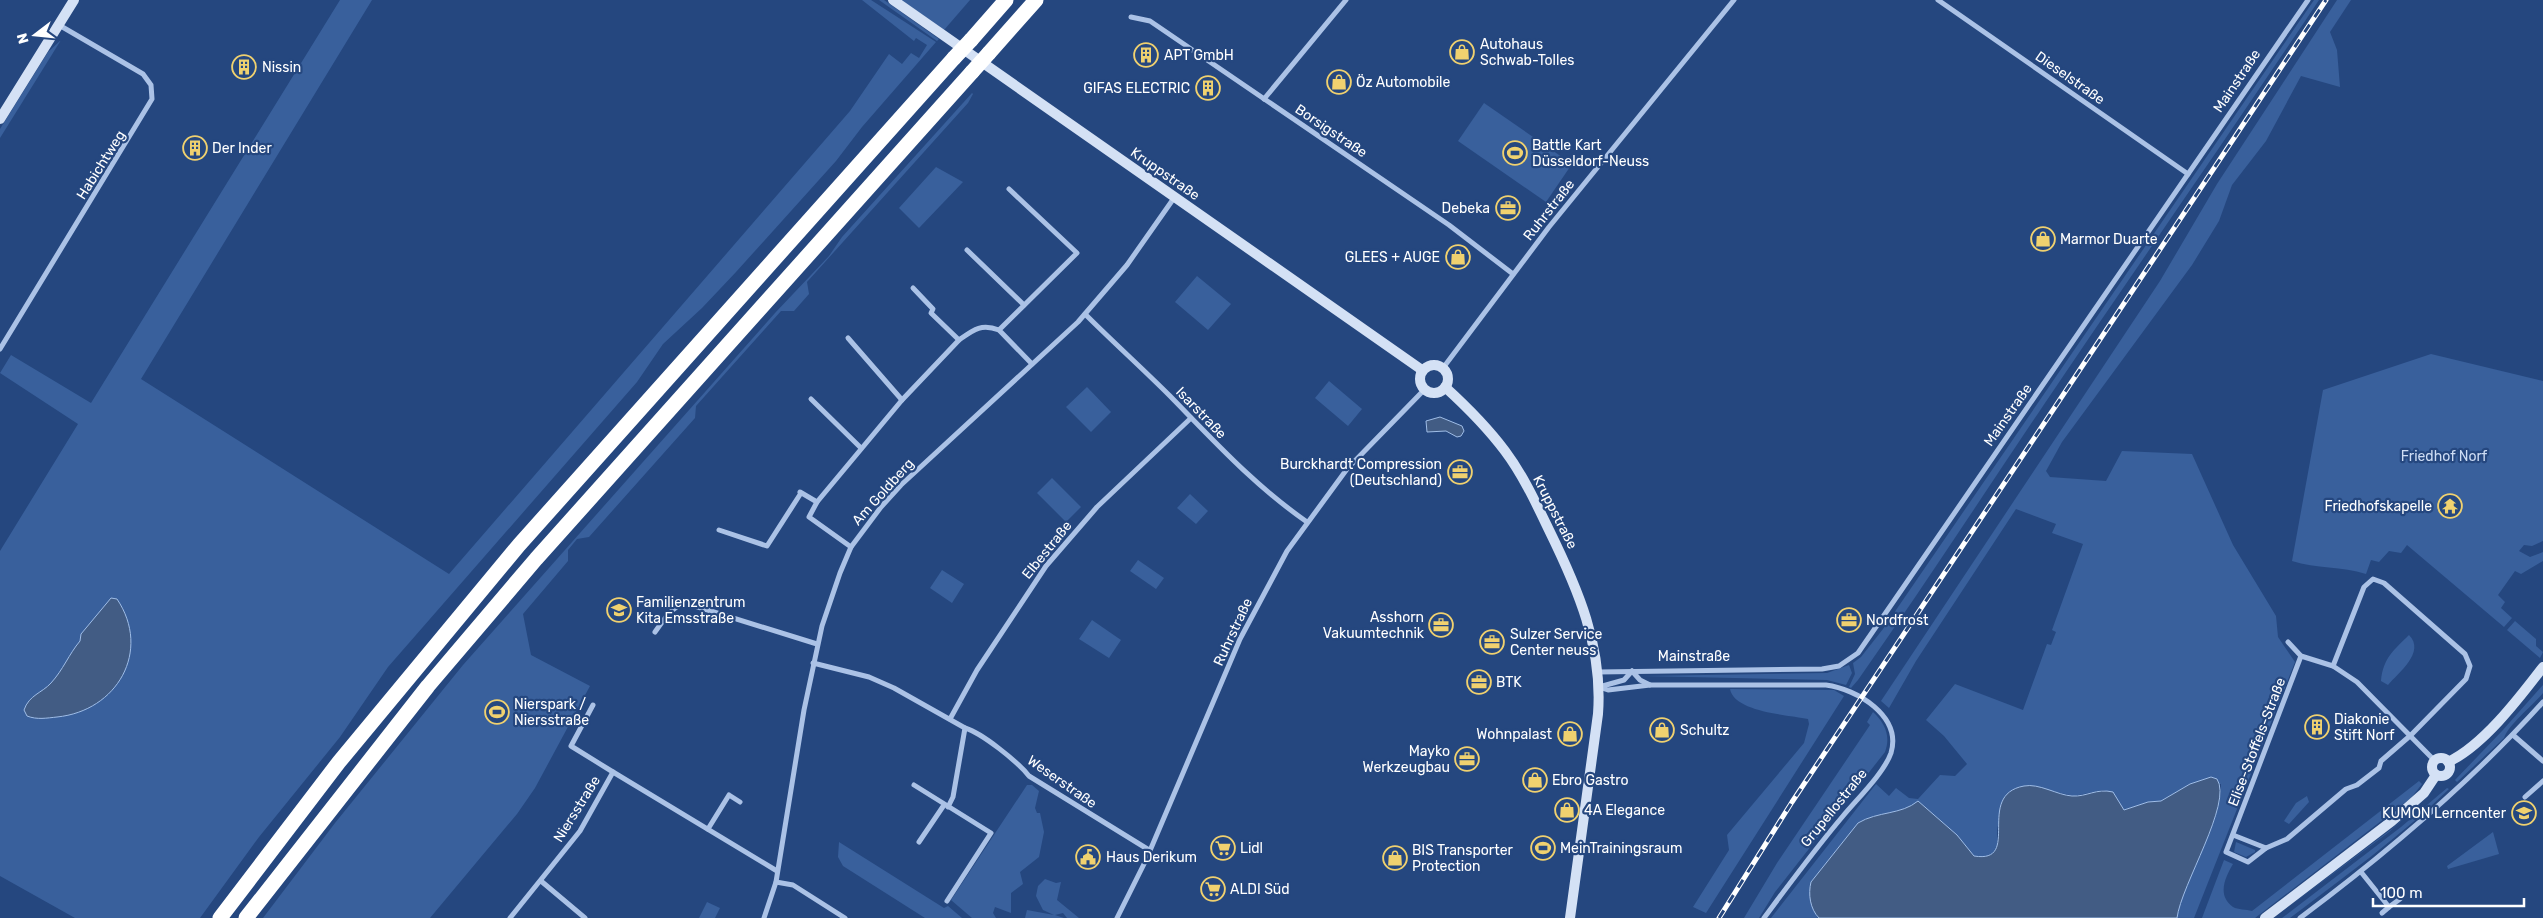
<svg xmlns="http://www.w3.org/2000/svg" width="2543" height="918" font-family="Rubik,sans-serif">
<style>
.green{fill:#39609c}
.water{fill:#425c84;stroke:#9fbde7}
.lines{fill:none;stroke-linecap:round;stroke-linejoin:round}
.street{stroke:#abc2e6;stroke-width:5}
.secondary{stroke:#d4e1f5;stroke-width:10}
.highway{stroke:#fff;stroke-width:15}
.rail-casing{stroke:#fff;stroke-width:5}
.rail{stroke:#25477f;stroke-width:3;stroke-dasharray:9;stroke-linecap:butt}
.highway-bridge{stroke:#fff;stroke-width:15}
.labels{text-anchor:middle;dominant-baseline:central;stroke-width:4.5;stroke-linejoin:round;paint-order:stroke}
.poi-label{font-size:14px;fill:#fff;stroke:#25477f;text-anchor:start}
.street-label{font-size:14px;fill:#fff;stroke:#25477f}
.park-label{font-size:14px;fill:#ceddf5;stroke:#25477f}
</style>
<rect width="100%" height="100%" fill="#25477f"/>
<!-- green -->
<g class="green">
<polygon points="340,0 372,0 141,379 449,574 850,111 889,54 902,64 911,53 919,58 927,45 916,38 914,41 862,0 871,0 936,42 862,127 836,161 736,272 702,308 663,344 637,382 388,667 340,737 259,837 200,918 75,918 0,876 0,551 78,424 0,373 11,355 91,403"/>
<polygon points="879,0 884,0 939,39 937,41"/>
<polygon points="901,0 970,0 944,30"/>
<path d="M 2314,0 L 2319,0 C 2229,135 2136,268 2045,403 C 1983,495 1922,589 1858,680 L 1851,688 L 1849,687 L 1855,674 L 1853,663 L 1861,657 L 1883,629 Z"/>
<path d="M 2337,0 L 2351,0 L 2330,32 L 2337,50 L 2340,87 L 2301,76 L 2266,141 L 2232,185 L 2219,221 L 2192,265 L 2062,442 L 2046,471 L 2050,477 L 2106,481 L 2122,451 L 2192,454 L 2233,545 L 2276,616 L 2278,637 L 2295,662 L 2194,918 L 2177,918 C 2182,871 2221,833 2221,784 L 2190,784 L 2161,801 L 2148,802 L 2124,810 L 2113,793 L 2103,790 L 2074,796 L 2026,785 C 2017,797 2007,808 2000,821 C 1990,836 2012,862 1974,856 L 1957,835 L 1918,801 C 1901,815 1878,811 1858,823 L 1811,882 L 1817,917 L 1819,918 L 1771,918 L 1876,784 L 1889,796 L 1896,788 L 1909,798 L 1918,799 L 1940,775 L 1955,776 L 1967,764 L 1944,736 L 1926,720 L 1955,684 L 2023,710 L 2047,644 L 2051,645 L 2056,632 L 2052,630 L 2083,544 L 2052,533 L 2056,524 L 2016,509 L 1916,661 L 1889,708 L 1881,701 L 2160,281 L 2217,184 Z"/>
<polygon points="61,40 0,138 0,129 48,52"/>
<polygon points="972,93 973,94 968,103 807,282 809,294 794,311 781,311 696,406 695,418 589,537 577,539 568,550 568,561 523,614 531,655 590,686 535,788 517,814 430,918 263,918 335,823 463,665 775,313 829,256 842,237"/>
<polygon points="1484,103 1572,164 1546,202 1458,141"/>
<polygon points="936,167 963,182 919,228 899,208"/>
<polygon points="1197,276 1231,304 1208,330 1175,302"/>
<path d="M 2431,354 L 2543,381 L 2543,541 L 2532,546 L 2524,545 L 2519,551 L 2530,557 L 2543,552 L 2543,561 L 2521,574 L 2515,571 L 2498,595 L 2505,602 L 2501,608 L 2512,618 L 2504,627 L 2407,545 L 2401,553 L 2389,551 L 2379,562 L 2371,560 L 2366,574 C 2342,566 2316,569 2292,561 L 2323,390 Z"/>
<polygon points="1329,381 1362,409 1348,426 1315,398"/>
<polygon points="1087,387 1111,412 1091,432 1066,407"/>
<polygon points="1052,478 1081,507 1066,522 1037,493"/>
<polygon points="1190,494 1208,511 1196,524 1177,508"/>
<polygon points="1138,560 1164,578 1156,589 1130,571"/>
<polygon points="942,570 964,584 952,603 930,588"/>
<polygon points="1092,620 1121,640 1109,658 1079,639"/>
<polygon points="2515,621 2536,639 2536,646 2543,652 2540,658 2507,630"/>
<path d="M 2409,635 C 2426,652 2398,673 2388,685 L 2381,681 C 2383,658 2394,650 2409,635 Z"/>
<polygon points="1849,665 1852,673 1846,685 1827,680 1642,676 1827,673"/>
<path d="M 2543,685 L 2543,693 C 2532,706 2509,724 2504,738 L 2457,782 L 2455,780 L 2502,731 Z"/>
<path d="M 1730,689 L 1834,690 L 1844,696 L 1706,913 L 1693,907 L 1729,850 L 1727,835 L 1804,743 L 1809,724 L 1808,719 C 1788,715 1734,712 1730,689 Z"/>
<path d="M 1873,712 C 1885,723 1891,736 1885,752 L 1775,892 L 1759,918 L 1744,918 L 1777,863 L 1870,725 L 1867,722 Z"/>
<path d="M 2419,781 L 2422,784 L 2411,798 L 2255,918 L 2202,918 L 2224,860 L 2233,864 C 2226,876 2216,895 2233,907 C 2238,910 2246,909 2252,911 Z"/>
<polygon points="1027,785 1032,785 1039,791 1035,808 1037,813 1040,813 1044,832 1039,857 1020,872 1023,884 1011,893 1011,913 995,907 993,913 996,918 972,918 951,900"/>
<path d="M 2447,788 L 2449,789 C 2400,837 2344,877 2290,918 L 2282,918 L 2401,827 Z"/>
<polygon points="2435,791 2389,832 2274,918 2393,828"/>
<polygon points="2307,796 2309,802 2289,824 2284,821 2296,803"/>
<polygon points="2493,832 2499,854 2448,869 2447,866"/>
<polygon points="839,842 944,908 948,906 962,918 925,918 843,866 838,857"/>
<polygon points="2236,842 2255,850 2255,852 2246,857 2234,852"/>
<polygon points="1045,879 1056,883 1061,882 1057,900 1079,918 1067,918 1063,913 1055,915 1064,918 1025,918 1027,910 1054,915 1043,910 1036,896 1038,886"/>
<polygon points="707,902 720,908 715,918 699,918"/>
</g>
<!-- water -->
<g class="water">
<polygon points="1440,417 1462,426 1464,431 1461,436 1457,437 1446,431 1427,432 1426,421"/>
<path d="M 111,598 L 117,599 C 152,651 117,711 57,717 C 47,718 37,720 27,716 L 24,710 C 29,695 42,693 51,683 C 63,670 69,654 80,641 L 81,634 Z"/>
<path d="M 2211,777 L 2217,779 C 2233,803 2181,885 2177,918 L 1819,918 C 1810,909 1808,894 1811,882 L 1858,823 C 1878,811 1901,815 1918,801 L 1957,835 L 1974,856 C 2023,864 1974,795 2024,786 C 2039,783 2057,795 2072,796 C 2087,797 2096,788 2113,792 L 2124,810 L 2148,802 L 2161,801 L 2190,784 Z"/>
</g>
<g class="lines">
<!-- street -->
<g class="street">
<polyline points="1938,0 2188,174"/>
<polyline points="1131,17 1150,21 1449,225 1513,274"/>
<polyline points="1264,99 1346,0"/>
<polyline points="1009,189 1077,253 999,330 1032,364"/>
<polyline points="967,250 1024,305"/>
<path d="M 913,288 L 933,309 L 931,313 L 959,340 C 973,330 981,323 999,330"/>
<path d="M 1085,314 C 1113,342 1142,368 1170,396 C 1215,442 1254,485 1307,522"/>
<polyline points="848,338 902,400"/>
<polyline points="0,349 152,99 151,85 143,74 59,25"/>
<polyline points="1443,368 1549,227 1734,0"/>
<polyline points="811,399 861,448"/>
<polyline points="800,492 817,502"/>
<polyline points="719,530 767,546 801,493"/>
<polyline points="851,547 809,517 817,502 902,400 959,340"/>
<path d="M 655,632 C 663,621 671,607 685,603 L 817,644"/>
<polyline points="2288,642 2301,656 2333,666 2357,682 2434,760"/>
<path d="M 813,663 L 869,677 L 894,688 L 965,728 C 982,733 1018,762 1029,776 L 1149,850"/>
<polyline points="1632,671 1640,680 1650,685"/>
<polyline points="1598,672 1822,669 1839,666 1858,653 2308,0"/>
<path d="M 1599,687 L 1608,690 L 1650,685 L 1826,685 C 1857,689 1902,716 1891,753 C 1884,773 1857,799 1843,816 C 1815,849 1790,883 1764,918"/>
<polyline points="1599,687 1624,680 1632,671"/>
<polyline points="593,705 571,746 613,772"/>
<polyline points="950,719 977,670 1046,566 1097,507 1191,418"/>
<polyline points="2513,735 2543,761"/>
<polyline points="914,785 991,833 947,901"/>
<polyline points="2525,797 2543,781"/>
<polyline points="948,807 953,797 965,728"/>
<polyline points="708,829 729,795 740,802"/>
<polyline points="2233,835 2266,848 2287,839 2346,789 2357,785 2379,768 2381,761 2411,735 2466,679 2470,666 2465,654 2384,583 2373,579 2364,587 2333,666"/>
<polyline points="919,842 944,805"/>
<polyline points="2266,848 2248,862 2226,852 2301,656"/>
<polyline points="2361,872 2389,907 2400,899"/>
<polyline points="541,881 585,918"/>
<polyline points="776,882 793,885 845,918"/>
<polyline points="2382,913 2389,907"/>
<polyline points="510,918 580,831 613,772 777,871"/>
<polyline points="764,918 776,882 804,710 822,626 840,573 851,547 881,507 901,485 1078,322 1127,265 1174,198"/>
<polyline points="1117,918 1146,860 1240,639 1287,551 1347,469 1424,390"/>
<path d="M 2300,918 C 2387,853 2470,783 2543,702"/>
</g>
<!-- secondary -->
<g class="secondary">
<polyline points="893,0 1422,370"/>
<polyline points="0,119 74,0"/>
<circle cx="1434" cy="379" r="14"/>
<path d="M 1445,387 C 1467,407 1487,427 1505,451 C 1523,475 1536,503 1549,530 C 1578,589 1603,647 1598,714 L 1570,918"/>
<circle cx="2441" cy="767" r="9"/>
<path d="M 2448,762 C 2483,746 2520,697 2543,667"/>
<polyline points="2265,918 2392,821 2424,793 2436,775"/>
</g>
<!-- highway -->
<g class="highway">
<polyline points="971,40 1006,0"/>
<polyline points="989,53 1036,0"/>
<polyline points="220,918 339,762 519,545 954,58"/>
<polyline points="246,918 428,686 536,559 972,72"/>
</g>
<!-- rail casing -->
<g class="rail-casing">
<polyline id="rail" points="1719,918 1792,802 2326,0"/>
</g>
<!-- rail -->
<use href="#rail" class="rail"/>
<!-- highway-bridge -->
<g class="highway-bridge">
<polyline points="954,58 971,40"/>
<polyline points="972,72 989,53"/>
</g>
</g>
<!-- icons -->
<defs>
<g id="shop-ring" transform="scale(1.25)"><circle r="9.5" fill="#25477f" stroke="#f0d16f" stroke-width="1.5"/><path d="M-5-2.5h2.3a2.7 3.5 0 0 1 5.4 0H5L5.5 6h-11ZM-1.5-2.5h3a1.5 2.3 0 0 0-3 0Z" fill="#f0d16f"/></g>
<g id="building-ring" transform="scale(1.25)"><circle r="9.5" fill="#25477f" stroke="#f0d16f" stroke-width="1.5"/><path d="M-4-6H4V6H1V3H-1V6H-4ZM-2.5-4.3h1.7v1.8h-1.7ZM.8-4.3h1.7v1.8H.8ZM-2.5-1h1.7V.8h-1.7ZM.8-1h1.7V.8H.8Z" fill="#f0d16f"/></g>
<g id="stadium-ring" transform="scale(1.25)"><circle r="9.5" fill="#25477f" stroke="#f0d16f" stroke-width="1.5"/><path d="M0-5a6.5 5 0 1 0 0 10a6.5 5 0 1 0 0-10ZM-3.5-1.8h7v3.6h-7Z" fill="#f0d16f"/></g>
<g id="office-ring" transform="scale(1.25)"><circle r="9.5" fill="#25477f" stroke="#f0d16f" stroke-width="1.5"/><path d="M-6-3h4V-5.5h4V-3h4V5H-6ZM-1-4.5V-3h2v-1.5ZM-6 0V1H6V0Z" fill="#f0d16f"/></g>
<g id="temple-ring" transform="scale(1.25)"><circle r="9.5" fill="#25477f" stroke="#f0d16f" stroke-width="1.5"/><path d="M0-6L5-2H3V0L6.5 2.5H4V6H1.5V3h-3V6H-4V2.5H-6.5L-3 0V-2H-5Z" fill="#f0d16f"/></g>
<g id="school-ring" transform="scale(1.25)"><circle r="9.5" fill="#25477f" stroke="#f0d16f" stroke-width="1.5"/><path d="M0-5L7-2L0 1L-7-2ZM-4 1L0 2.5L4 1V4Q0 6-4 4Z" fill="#f0d16f"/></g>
<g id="supermarket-ring" transform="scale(1.25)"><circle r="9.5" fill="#25477f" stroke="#f0d16f" stroke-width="1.5"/><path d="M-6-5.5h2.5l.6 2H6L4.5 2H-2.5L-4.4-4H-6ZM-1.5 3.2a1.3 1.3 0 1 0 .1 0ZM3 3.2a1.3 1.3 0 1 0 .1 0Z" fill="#f0d16f"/></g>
<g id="civic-ring" transform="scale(1.25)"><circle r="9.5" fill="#25477f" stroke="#f0d16f" stroke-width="1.5"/><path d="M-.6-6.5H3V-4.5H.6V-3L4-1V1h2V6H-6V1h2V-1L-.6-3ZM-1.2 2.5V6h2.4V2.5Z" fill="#f0d16f"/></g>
</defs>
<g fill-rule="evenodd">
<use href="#shop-ring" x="1462" y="52"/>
<use href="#building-ring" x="1146" y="55"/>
<use href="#building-ring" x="244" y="67"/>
<use href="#shop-ring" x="1339" y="82"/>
<use href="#building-ring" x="1208" y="88"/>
<use href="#building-ring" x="195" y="148"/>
<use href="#stadium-ring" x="1515" y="153"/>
<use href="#office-ring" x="1508" y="208"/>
<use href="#shop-ring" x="2043" y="239"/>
<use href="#shop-ring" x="1458" y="257"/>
<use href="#office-ring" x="1460" y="472"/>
<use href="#temple-ring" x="2450" y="506"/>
<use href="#school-ring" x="619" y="610"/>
<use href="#office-ring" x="1849" y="620"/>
<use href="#office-ring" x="1441" y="625"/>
<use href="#office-ring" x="1492" y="642"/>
<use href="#office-ring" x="1479" y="682"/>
<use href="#stadium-ring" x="497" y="712"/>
<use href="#building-ring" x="2317" y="727"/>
<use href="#shop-ring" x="1662" y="730"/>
<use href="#shop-ring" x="1570" y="734"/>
<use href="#office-ring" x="1467" y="759"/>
<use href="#shop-ring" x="1535" y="780"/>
<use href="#shop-ring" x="1567" y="810"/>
<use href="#school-ring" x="2524" y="813"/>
<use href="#supermarket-ring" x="1223" y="848"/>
<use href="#stadium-ring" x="1543" y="848"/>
<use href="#civic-ring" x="1088" y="857"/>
<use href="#shop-ring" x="1395" y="858"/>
<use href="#supermarket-ring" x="1213" y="889"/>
</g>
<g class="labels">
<!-- poi labels -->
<g class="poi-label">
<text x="1480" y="44">Autohaus<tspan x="1480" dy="16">Schwab-Tolles</tspan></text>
<text x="1164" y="55">APT GmbH</text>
<text x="262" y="67">Nissin</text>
<text x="1356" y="82">Öz Automobile</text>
<text x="1190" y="88" text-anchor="end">GIFAS ELECTRIC</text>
<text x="1532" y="145">Battle Kart<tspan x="1532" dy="16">Düsseldorf-Neuss</tspan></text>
<text x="212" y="148">Der Inder</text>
<text x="1490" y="208" text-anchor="end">Debeka</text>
<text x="2060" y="239">Marmor Duarte</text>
<text x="1440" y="257" text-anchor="end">GLEES + AUGE</text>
<text x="1442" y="464" text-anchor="end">Burckhardt Compression<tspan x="1442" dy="16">(Deutschland)</tspan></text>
<text x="2432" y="506" text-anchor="end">Friedhofskapelle</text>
<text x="636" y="602">Familienzentrum<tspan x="636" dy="16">Kita Emsstraße</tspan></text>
<text x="1424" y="617" text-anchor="end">Asshorn<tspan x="1424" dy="16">Vakuumtechnik</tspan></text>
<text x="1866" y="620">Nordfrost</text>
<text x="1510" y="634">Sulzer Service<tspan x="1510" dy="16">Center neuss</tspan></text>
<text x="1496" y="682">BTK</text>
<text x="514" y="704">Nierspark /<tspan x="514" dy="16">Niersstraße</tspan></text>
<text x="2334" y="719">Diakonie<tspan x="2334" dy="16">Stift Norf</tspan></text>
<text x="1680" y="730">Schultz</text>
<text x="1552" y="734" text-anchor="end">Wohnpalast</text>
<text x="1450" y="751" text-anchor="end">Mayko<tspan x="1450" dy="16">Werkzeugbau</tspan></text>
<text x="1552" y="780">Ebro Gastro</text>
<text x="1584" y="810">4A Elegance</text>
<text x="2506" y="813" text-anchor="end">KUMON Lerncenter</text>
<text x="1240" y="848">Lidl</text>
<text x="1560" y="848">MeinTrainingsraum</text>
<text x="1412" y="850">BIS Transporter<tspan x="1412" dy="16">Protection</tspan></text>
<text x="1106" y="857">Haus Derikum</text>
<text x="1230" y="889">ALDI Süd</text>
</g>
<!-- street labels -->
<g class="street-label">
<text transform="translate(2070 78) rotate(35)">Dieselstraße</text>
<text transform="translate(2237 81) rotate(-56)">Mainstraße</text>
<text transform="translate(1331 131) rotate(34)">Borsigstraße</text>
<text transform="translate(101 165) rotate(-58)">Habichtweg</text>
<text transform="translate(1165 174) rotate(35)">Kruppstraße</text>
<text transform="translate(1549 210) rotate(-52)">Ruhrstraße</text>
<text transform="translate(1201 413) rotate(46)">Isarstraße</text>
<text transform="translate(2008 415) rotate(-55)">Mainstraße</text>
<text transform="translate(883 492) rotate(-48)">Am Goldberg</text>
<text transform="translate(1555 512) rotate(63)">Kruppstraße</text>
<text transform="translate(1047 550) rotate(-51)">Elbestraße</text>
<text transform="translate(1233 632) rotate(-65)">Ruhrstraße</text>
<text x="1694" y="656">Mainstraße</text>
<text transform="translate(2257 742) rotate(-69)">Elise-Stoffels-Straße</text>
<text transform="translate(1062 782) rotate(35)">Weserstraße</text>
<text transform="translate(1834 808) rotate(-51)">Grupellostraße</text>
<text transform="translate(577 809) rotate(-58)">Niersstraße</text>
</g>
<!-- park labels -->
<g class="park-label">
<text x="2444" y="456">Friedhof Norf</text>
</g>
</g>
<!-- north arrow -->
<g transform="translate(35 35) rotate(254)" stroke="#25477f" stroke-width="4" paint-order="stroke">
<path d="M0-4L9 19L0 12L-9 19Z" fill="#ffffff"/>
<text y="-8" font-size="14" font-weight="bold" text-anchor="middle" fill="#ffffff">N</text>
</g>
<!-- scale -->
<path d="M2373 898v8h151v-8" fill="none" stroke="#ffffff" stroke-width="2.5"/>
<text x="2380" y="898" font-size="15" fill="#ffffff" stroke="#25477f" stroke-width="4" paint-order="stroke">100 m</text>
</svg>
